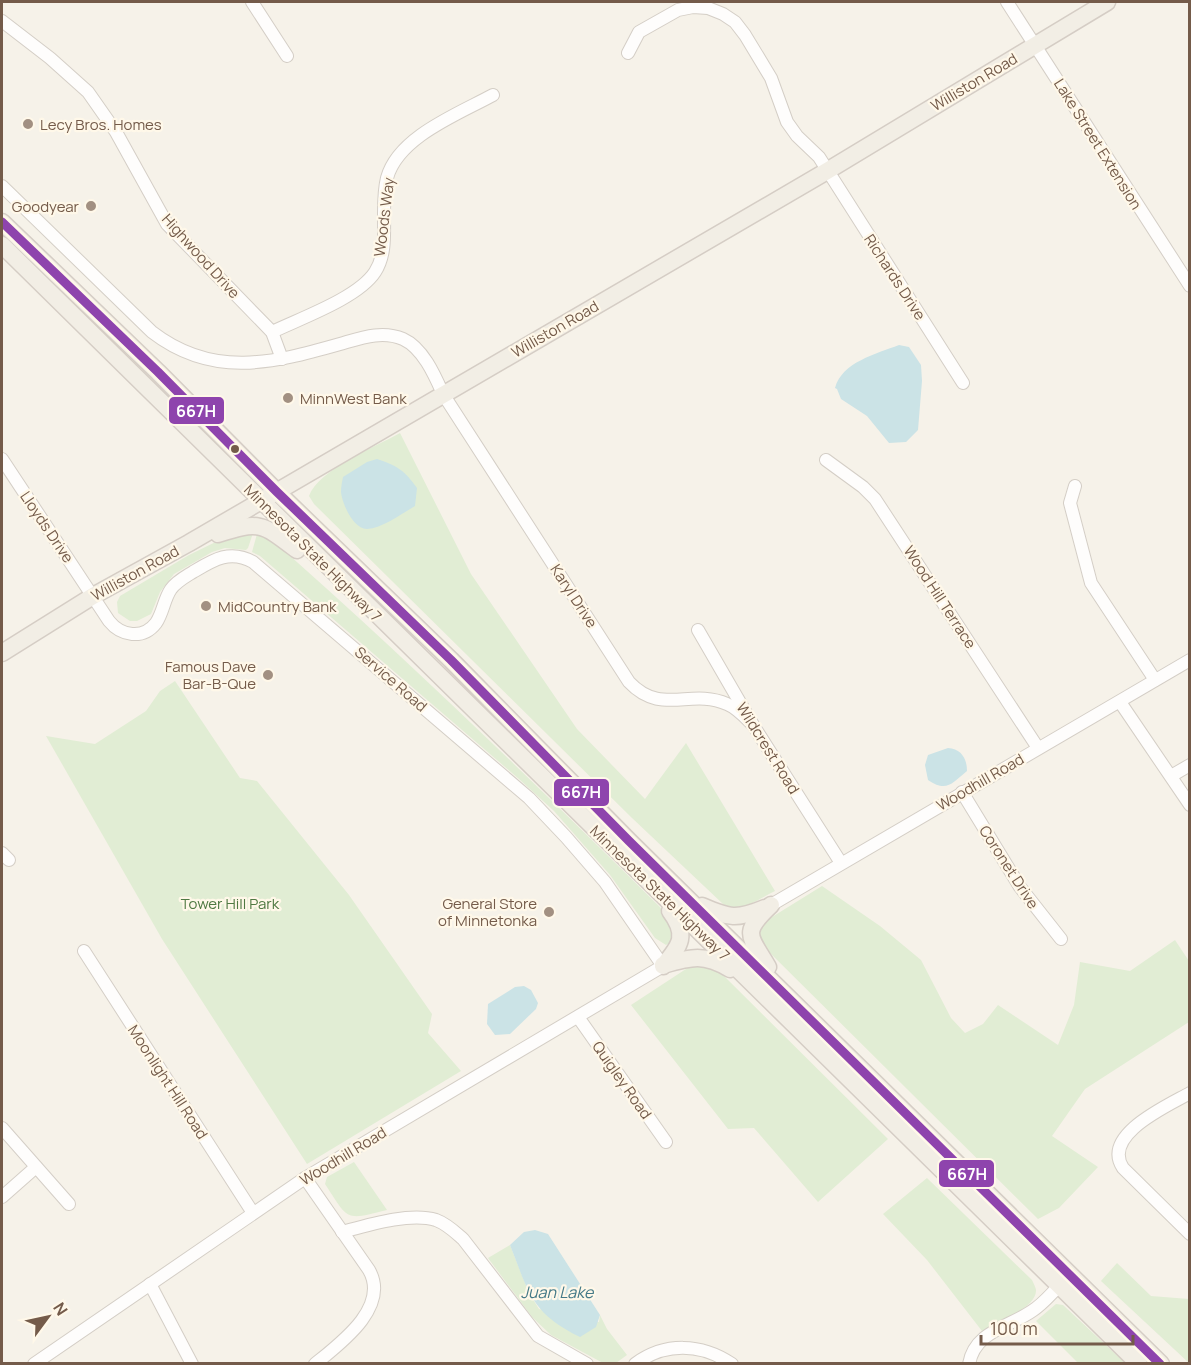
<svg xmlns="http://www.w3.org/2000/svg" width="1191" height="1365" font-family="Manrope,sans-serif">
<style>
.green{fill:#e1edd4}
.water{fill:#cbe3e6}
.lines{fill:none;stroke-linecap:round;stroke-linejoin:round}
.minor-casing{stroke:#d4cec6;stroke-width:14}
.major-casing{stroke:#d5cdc5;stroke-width:19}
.minor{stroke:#fefdfc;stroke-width:12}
.major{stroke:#f2eee5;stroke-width:16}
.bus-1-casing{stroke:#fff8e9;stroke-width:14}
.bus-1{stroke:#8e44ad;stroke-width:9}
.poi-dot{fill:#a29082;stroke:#fff8e9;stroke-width:2}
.bus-dot{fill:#745b4a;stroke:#fff8e9;stroke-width:2}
.labels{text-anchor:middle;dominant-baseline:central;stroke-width:4.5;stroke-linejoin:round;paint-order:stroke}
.street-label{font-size:15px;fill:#745b4a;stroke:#fff8e9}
.poi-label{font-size:15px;fill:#745b4a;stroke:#fff8e9;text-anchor:start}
.park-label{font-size:15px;fill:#4f7942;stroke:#fff8e9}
.water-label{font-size:16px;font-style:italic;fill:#447987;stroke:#fff8e9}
.line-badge{stroke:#fff8e9;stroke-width:2}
.badge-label{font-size:16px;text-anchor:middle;font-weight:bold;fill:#fff}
</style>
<rect width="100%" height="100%" fill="#f6f2e9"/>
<!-- green -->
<g class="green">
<path d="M 400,433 L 471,574 L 577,729 L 645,799 L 686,743 L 775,891 C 758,899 740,915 723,904 L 632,818 L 314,504 L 309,496 C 318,470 375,447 400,433 Z"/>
<polygon points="238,531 253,533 248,548 246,550 225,548 212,552 174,574 160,592 151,614 137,621 130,621 118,613 117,602 120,596 189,555"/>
<path d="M 257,534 L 270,538 C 407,659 538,786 668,915 L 674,930 L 671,942 L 666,945 L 655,938 L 610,875 L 554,811 L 519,779 L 260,556 L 252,552 Z"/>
<polygon points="175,681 240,778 257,781 349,895 432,1014 428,1033 461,1071 307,1164 162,939 46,736 95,744 146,711 160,691"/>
<polygon points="822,886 880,926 921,960 951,1018 965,1033 983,1024 998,1005 1058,1045 1074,1005 1080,962 1130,971 1175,940 1189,961 1189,1022 1085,1089 1052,1136 1098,1167 1059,1208 1038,1219 764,947 759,933 764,922"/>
<polygon points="701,965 720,972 888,1139 818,1202 754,1128 728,1129 631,1005 689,967"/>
<path d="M 354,1162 L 387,1210 C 344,1221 349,1220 325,1184 L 327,1177 Z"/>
<path d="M 927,1178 L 1032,1280 C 1033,1282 1036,1288 1036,1290 C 1037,1308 995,1323 982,1331 L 927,1260 L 883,1214 Z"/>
<polygon points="510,1245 529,1293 539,1309 599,1322 600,1315 607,1329 627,1355 616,1363 603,1363 551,1335 532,1317 488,1258"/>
<polygon points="1117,1263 1151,1296 1189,1299 1189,1363 1101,1281"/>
<polygon points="1056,1304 1063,1305 1125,1363 1078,1363 1036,1321"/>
</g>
<!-- water -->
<g class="water">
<path d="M 899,345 L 909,347 L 921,365 L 922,381 L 918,430 L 906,442 L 889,443 L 867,416 L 841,399 L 837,389 L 835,388 C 842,362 876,354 899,345 Z"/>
<path d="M 377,459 C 398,466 404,470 417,488 L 415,506 C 401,514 383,528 367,529 C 353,529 342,503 341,492 C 341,487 342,482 343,477 L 367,462 Z"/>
<path d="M 948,748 C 961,749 967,758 967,771 C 952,783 947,793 928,780 L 925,765 L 928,755 Z"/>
<polygon points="524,986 531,990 538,1003 536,1009 510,1034 495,1035 487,1024 488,1004 515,987"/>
<path d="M 535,1230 L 548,1234 L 600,1315 L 596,1327 L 580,1337 C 531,1313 529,1293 510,1245 L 524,1232 Z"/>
</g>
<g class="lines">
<!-- minor casing -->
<g class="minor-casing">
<g id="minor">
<polyline points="252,2 287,56"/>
<polyline points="1007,2 1190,286"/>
<polyline points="2,21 50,58 88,92 116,132 167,224 272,332 282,359"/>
<polyline points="628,53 639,32 678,10 693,7 708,8 723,14 735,22 745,35 771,78 787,122 797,136 819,157 963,383"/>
<path d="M 2,186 L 152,332 C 213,379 273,363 340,344 C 361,338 382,330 403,339 C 423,348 435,376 443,394 L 629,682 C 661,716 690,688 727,704 C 737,708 745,717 753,725"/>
<path d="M 272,332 C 301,318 358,298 375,272 C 386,255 384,234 384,214 C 384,202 384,190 387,178 C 398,137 458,114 493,95"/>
<path d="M 2,459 L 109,621 C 121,636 143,640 156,623 C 163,613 164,599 171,589 C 177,581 185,577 193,572 C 213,560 230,549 253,562 L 529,798 L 566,837 L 605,882 L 663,966 L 305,1178 L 34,1364"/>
<polyline points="826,460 863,487 875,499 1038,748"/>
<polyline points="1075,486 1070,503 1091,583 1155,680"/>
<polyline points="698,630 753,725 841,863"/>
<polyline points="1120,702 1190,805"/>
<polyline points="1171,776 1190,765"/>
<polyline points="962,792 1020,887 1061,939"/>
<polyline points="2,853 9,860"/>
<polyline points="771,905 1190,660"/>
<polyline points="84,951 253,1213"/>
<polyline points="578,1017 666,1142"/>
<path d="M 1190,1093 C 1167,1106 1101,1135 1123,1168 L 1190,1234"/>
<polyline points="2,1128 69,1204"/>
<path d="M 305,1178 L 369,1270 C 390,1307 341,1343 315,1364"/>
<polyline points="2,1197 36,1167"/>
<path d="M 342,1232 C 368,1225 410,1212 436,1220 C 447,1224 455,1232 463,1239 L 538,1336 L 587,1364"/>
<polyline points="150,1284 192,1364"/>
<path d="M 635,1364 C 665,1342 701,1343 732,1364"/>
<path d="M 969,1364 C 975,1331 1009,1327 1032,1311 C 1042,1305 1051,1294 1060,1285"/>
</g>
</g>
<!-- major casing -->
<g class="major-casing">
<g id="major">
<polyline points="2,222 158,372 277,492 451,660 629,841 1161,1364"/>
<polyline points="2,245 1139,1364"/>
<path d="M 218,534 C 260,520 263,524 297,550"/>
<polyline points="2,653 93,596 189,543 827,171 1107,2"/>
<path d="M 702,906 C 730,918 736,920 765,908"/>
<path d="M 663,965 C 691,957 704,953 730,969"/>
<path d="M 663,966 C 681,945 688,935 670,911"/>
<path d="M 768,967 C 749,935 741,933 771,905"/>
</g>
</g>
<!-- minor -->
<use href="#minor" class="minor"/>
<!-- major -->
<use href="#major" class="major"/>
<!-- bus-1 casing -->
<g class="bus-1-casing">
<polyline id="bus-1" points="2,222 158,372 277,492 451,660 629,841 1160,1364"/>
</g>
<!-- bus-1 -->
<use href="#bus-1" class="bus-1"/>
</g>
<!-- markers -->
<g class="poi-dot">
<circle cx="28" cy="124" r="6"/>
<circle cx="91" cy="206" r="6"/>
<circle cx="288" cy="398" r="6"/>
<circle cx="206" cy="606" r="6"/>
<circle cx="268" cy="675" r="6"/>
<circle cx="549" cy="912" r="6"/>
</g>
<circle class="bus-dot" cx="235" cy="449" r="5"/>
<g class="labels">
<!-- street labels -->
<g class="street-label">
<text transform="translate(974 82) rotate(-31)">Williston Road</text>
<text transform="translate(1098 144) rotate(58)">Lake Street Extension</text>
<text transform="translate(384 217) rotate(-83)">Woods Way</text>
<text transform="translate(201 256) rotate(48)">Highwood Drive</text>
<text transform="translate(895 277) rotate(57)">Richards Drive</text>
<text transform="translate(555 329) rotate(-30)">Williston Road</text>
<text transform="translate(47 527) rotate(56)">Lloyds Drive</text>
<text transform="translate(313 553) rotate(45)">Minnesota State Highway 7</text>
<text transform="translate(135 573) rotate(-29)">Williston Road</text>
<text transform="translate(574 596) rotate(57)">Karyl Drive</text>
<text transform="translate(940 597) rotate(57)">Wood Hill Terrace</text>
<text transform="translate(391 679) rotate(41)">Service Road</text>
<text transform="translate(768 748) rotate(58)">Wildcrest Road</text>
<text transform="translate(980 782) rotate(-30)">Woodhill Road</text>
<text transform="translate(1009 867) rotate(57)">Coronet Drive</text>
<text transform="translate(660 893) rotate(44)">Minnesota State Highway 7</text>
<text transform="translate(622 1080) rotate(55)">Quigley Road</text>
<text transform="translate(168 1082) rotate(57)">Moonlight Hill Road</text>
<text transform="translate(343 1156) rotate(-31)">Woodhill Road</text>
</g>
<!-- poi labels -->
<g class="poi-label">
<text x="40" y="124">Lecy Bros. Homes</text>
<text x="79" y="206" text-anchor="end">Goodyear</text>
<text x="300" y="398">MinnWest Bank</text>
<text x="218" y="606">MidCountry Bank</text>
<text x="256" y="666" text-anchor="end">Famous Dave<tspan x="256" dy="17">Bar-B-Que</tspan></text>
<text x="537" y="903" text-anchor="end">General Store<tspan x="537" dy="17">of Minnetonka</tspan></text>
</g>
<!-- park labels -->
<g class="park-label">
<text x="230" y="903">Tower Hill Park</text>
</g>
<!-- water labels -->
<g class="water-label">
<text x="557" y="1292">Juan Lake</text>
</g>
</g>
<g class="line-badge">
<rect x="168" y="396" width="57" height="29" rx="6" fill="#8e44ad"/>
<rect x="553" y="778" width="57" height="29" rx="6" fill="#8e44ad"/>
<rect x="938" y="1159" width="57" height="29" rx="6" fill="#8e44ad"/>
</g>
<g class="badge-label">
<text x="196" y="417">667H</text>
<text x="581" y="798">667H</text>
<text x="967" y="1180">667H</text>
</g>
<!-- border -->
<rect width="1191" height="1365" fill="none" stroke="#745b4a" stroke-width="6"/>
<!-- north arrow -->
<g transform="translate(48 1317) rotate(57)" stroke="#fff8e9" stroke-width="4.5" paint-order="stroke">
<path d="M0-4.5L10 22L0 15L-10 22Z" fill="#745b4a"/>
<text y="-9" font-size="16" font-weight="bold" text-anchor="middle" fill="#745b4a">N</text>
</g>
<!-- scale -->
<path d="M981 1335v9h152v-9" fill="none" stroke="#745b4a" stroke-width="3"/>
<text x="990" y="1335" font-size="18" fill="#745b4a" stroke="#fff8e9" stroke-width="4.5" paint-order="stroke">100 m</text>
</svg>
